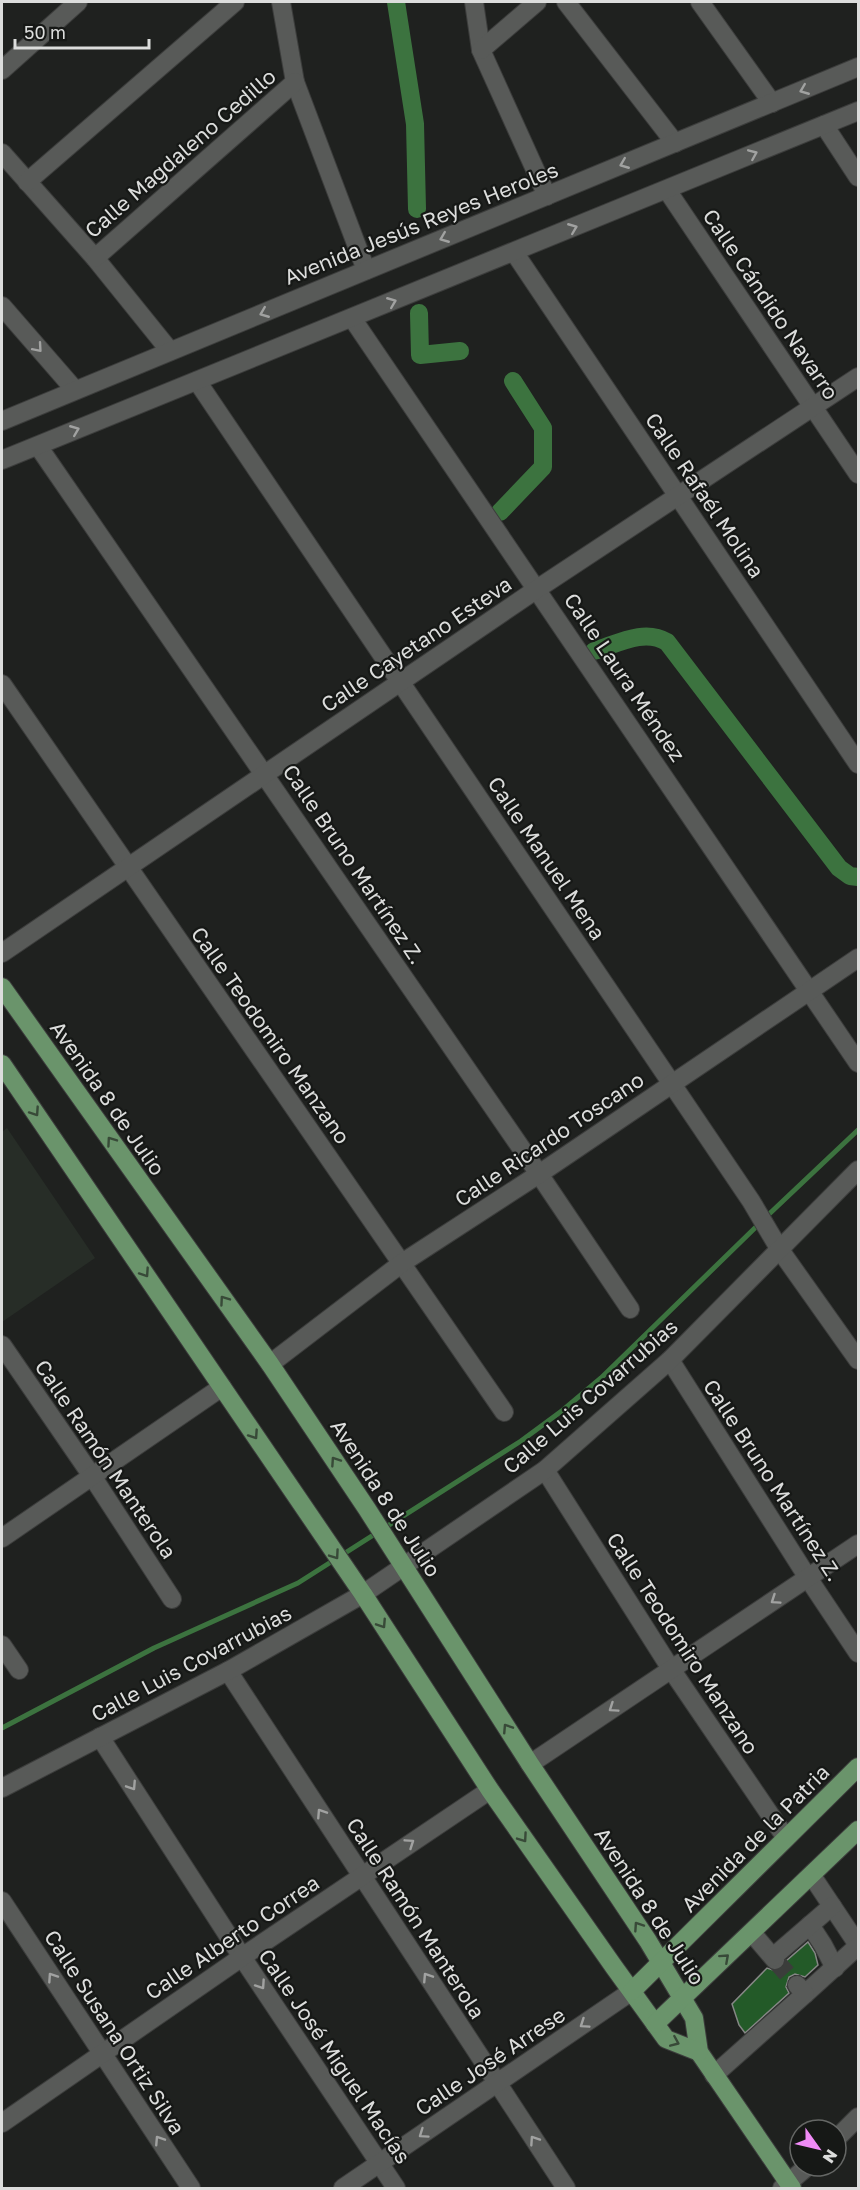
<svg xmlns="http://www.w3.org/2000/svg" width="860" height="2190" font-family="'Golos Text',sans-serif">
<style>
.built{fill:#272d27}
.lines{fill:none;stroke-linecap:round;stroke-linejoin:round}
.stream{stroke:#3c733f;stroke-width:5}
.canal{stroke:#3c733f;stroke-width:18}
.building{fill:#235a28;stroke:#858785;stroke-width:1.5}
.minor-tunnel{stroke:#3b3d3b;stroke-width:18;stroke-dasharray:18 9;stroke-linecap:butt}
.minor-casing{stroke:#3c3d3c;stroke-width:20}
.major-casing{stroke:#3c3d3c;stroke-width:20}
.minor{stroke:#585a58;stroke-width:18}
.major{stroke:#6a946b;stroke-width:18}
.oneway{stroke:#a1a2a1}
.oneway2{stroke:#384a38}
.labels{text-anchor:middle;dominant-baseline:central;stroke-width:4.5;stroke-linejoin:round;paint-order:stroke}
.street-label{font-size:21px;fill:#dcdddc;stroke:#161816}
</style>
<rect width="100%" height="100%" fill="#1f211f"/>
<!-- built -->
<polygon class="built" points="7,1128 95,1258 2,1322 2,1132"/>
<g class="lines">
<!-- stream -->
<g class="stream">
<polyline points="766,1217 858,1130"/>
<polyline points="2,1728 154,1648 298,1583 521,1441 563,1410 601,1378 759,1224"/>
</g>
<!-- canal -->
<g class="canal">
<polyline points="396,2 415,124 417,209"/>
<polyline points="419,313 420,355 460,351"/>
<polyline points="500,512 543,467 543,428 513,381"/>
<path d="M 594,651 C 617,644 644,628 667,642 L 839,868 L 850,876 L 858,877"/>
</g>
</g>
<!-- building -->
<polygon class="building" points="808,1942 815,1953 818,1965 805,1977 795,1974 789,1977 786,1987 789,1993 745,2033 739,2025 732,2004 767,1968 776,1971 782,1969 786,1961"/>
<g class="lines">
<!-- minor-tunnel -->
<polyline class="minor-tunnel" points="775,1960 797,1985"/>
<!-- minor casing -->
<g class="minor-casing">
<g id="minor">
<polyline points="281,2 295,82 366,270"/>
<polyline points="474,2 481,50 547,196"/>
<polyline points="566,2 675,143"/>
<polyline points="700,2 772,103"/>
<polyline points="481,50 537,2"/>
<polyline points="2,70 78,2"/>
<polyline points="824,125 858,177"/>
<polyline points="2,153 95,258 170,351"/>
<polyline points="27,182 235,2"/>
<polyline points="667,190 858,474"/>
<polyline points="514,252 858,764"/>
<polyline points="95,258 295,82"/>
<polyline points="2,306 75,390"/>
<polyline points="352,318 858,1063"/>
<polyline points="197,381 751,1201 780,1250 858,1360"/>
<polyline points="2,421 858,67"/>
<polyline points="38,446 539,1174 630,1309"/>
<polyline points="2,460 858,111"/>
<polyline points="2,684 504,1412"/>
<polyline points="2,953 537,589 858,377"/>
<polyline points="2,1345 92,1476 172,1599"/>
<polyline points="670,1360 808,1578 858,1653"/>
<polyline points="270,1364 402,1263 539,1174 858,958"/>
<polyline points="545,1470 671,1669 786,1838"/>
<polyline points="2,1538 222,1387"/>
<polyline points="2,1645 19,1670"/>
<polyline points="228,1671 566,2188"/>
<polyline points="100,1737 242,1957 396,2188"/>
<polyline points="530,1764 858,1544"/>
<polyline points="2,1788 228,1671 363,1594 545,1470 670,1360 858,1170"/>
<polyline points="812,1876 858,1945"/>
<polyline points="2,1901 191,2188"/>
<polyline points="810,1925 823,1945 835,1968"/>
<polyline points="752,1933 775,1960"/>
<polyline points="773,1957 832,1906"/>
<polyline points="805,1994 858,1946"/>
<polyline points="714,2075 805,1994 797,1985"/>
<polyline points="2,2123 242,1957 490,1790"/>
<polyline points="836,2139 858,2117"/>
<polyline points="343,2188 632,1991"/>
<polyline points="782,2188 808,2166"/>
</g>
</g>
<!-- major casing -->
<g class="major-casing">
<g id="major">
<polyline points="2,987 270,1364 367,1509 530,1764 648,1941 694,2018 699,2052 792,2188"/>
<polyline points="2,1064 363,1594 490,1790 614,1967 666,2039 699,2052"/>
<polyline points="632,1991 858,1767"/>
<polyline points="655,2024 858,1830"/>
</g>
</g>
<!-- minor -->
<use href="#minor" class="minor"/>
<!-- major -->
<use href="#major" class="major"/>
</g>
<!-- one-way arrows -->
<defs><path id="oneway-chevron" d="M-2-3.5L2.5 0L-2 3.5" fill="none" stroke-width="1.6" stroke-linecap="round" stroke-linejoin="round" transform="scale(1.5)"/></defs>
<g class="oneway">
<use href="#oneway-chevron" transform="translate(804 90) rotate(158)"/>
<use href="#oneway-chevron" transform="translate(753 154) rotate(-23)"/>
<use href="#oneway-chevron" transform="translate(624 164) rotate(158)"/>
<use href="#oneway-chevron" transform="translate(573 228) rotate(-22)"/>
<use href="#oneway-chevron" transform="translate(444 238) rotate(158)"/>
<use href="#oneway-chevron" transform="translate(392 302) rotate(-22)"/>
<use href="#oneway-chevron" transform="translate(264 313) rotate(158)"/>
<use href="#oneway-chevron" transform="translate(38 348) rotate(49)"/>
<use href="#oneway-chevron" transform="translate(75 430) rotate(-22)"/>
<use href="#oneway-chevron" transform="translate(775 1600) rotate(146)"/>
<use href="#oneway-chevron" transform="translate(613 1708) rotate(146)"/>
<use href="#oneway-chevron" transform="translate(132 1786) rotate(57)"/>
<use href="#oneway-chevron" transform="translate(321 1813) rotate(-123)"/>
<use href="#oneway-chevron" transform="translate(410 1843) rotate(-34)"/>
<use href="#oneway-chevron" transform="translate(52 1977) rotate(-124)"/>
<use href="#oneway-chevron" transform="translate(427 1977) rotate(-123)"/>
<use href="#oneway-chevron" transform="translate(261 1985) rotate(56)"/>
<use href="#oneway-chevron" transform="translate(584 2024) rotate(146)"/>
<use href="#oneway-chevron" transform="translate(423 2134) rotate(145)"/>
<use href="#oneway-chevron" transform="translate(159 2140) rotate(-123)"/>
<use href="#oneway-chevron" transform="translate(534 2140) rotate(-124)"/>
</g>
<g class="oneway2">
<use href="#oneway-chevron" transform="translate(35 1112) rotate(56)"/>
<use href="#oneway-chevron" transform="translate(111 1141) rotate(-125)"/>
<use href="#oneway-chevron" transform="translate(145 1273) rotate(56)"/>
<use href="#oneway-chevron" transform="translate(224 1300) rotate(-125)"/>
<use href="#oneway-chevron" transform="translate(254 1435) rotate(56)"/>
<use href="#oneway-chevron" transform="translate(335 1461) rotate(-124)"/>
<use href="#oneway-chevron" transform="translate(335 1555) rotate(55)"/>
<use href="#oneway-chevron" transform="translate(382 1624) rotate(57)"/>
<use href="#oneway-chevron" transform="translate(507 1728) rotate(-123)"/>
<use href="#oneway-chevron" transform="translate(523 1838) rotate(55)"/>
<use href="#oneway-chevron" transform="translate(638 1926) rotate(-124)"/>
<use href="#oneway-chevron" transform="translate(725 1958) rotate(-42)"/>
<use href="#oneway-chevron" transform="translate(675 2042) rotate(23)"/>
</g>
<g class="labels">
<!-- street labels -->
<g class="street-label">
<text transform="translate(180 153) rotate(-41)">Calle Magdaleno Cedillo</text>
<text transform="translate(421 223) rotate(-22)">Avenida Jesús Reyes Heroles</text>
<text transform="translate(771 304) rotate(56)">Calle Cándido Navarro</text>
<text transform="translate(705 495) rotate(56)">Calle Rafaél Molina</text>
<text transform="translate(416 644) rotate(-34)">Calle Cayetano Esteva</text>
<text transform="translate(625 677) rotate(56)">Calle Laura Méndez</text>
<text transform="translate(547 858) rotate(56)">Calle Manuel Mena</text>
<text transform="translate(354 864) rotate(56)">Calle Bruno Martínez Z.</text>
<text transform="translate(271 1035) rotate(55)">Calle Teodomiro Manzano</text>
<text transform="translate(108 1098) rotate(55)">Avenida 8 de Julio</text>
<text transform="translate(549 1139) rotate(-34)">Calle Ricardo Toscano</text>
<text transform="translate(590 1396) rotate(-41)">Calle Luis Covarrubias</text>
<text transform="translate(106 1459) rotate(56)">Calle Ramón Manterola</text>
<text transform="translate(773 1480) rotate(57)">Calle Bruno Martínez Z.</text>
<text transform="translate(386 1498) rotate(57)">Avenida 8 de Julio</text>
<text transform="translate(683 1643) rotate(57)">Calle Teodomiro Manzano</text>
<text transform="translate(191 1663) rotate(-28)">Calle Luis Covarrubias</text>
<text transform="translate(755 1838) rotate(-45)">Avenida de la Patria</text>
<text transform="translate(650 1906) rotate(57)">Avenida 8 de Julio</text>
<text transform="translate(416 1918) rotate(57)">Calle Ramón Manterola</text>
<text transform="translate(232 1937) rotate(-34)">Calle Alberto Correa</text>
<text transform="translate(115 2032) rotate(57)">Calle Susana Ortiz Silva</text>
<text transform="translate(335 2056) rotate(56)">Calle José Miguel Macías</text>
<text transform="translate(490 2061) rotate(-34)">Calle José Arrese</text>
</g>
</g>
<!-- border -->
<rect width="860" height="2190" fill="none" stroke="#dcdddc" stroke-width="6"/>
<!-- north arrow -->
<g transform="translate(818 2148) rotate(124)"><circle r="28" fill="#161816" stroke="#656765" stroke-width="1.5"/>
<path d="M0-4.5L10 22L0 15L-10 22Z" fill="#f08bf6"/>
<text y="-9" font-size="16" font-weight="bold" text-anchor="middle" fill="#dcdddc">N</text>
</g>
<!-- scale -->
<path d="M15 39v9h134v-9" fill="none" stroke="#dcdddc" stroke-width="3"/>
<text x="24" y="39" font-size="18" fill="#dcdddc" stroke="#161816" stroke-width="4.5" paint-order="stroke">50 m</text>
</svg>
